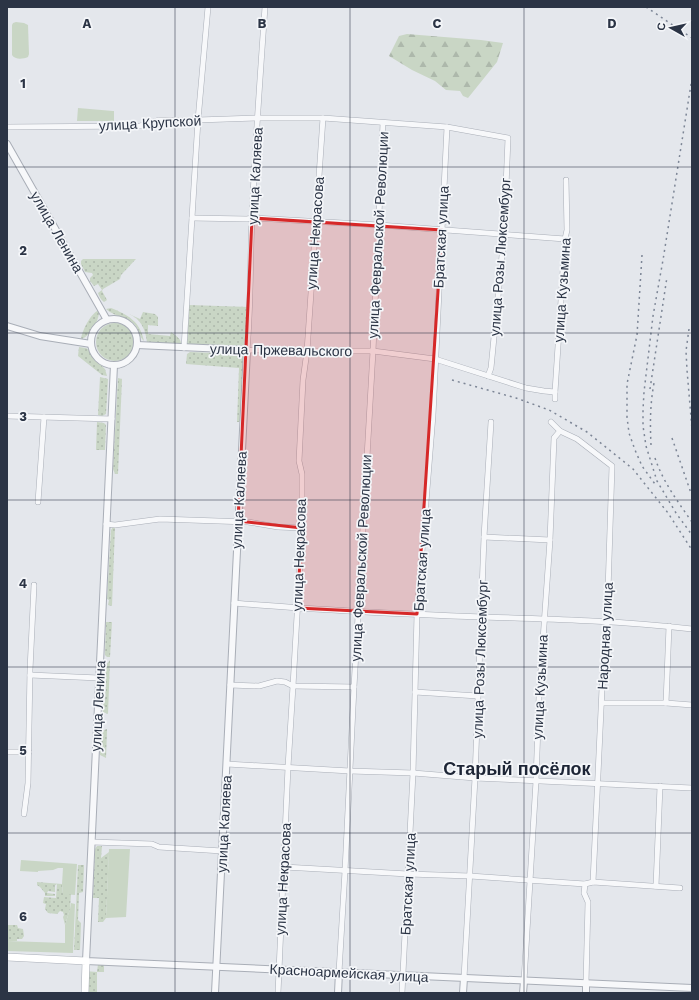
<svg xmlns="http://www.w3.org/2000/svg" width="699" height="1000" font-family="'Work Sans',sans-serif">
<style>
.grass{fill:url(#grass-dots)}
.forest{fill:url(#forest-firs)}
.park{fill:#c9d6c5}
.lines{fill:none;stroke-linecap:round;stroke-linejoin:round}
.minor-casing{stroke:#a9aeb7;stroke-width:6}
.tertiary-casing{stroke:#a9aeb7;stroke-width:8}
.secondary-casing{stroke:#a9aeb7;stroke-width:8}
.minor{stroke:#f7f8fa;stroke-width:5}
.tertiary{stroke:#f7f8fa;stroke-width:6}
.secondary{stroke:#fff;stroke-width:7}
.rail{stroke:#7d8696;stroke-width:1.5;stroke-dasharray:2 4;stroke-linecap:butt}
.marked{fill:#d62828;fill-opacity:0.2;stroke:#d62828;stroke-width:3;stroke-linejoin:round}
.grid{fill:none;stroke:#2b3445;stroke-width:1;stroke-opacity:0.55}
.labels{text-anchor:middle;dominant-baseline:central;stroke-width:3.5;stroke-linejoin:round;paint-order:stroke}
.street-label{font-size:14px;fill:#2b3445;stroke:#f4f6f9}
.district-label{font-size:18px;font-weight:bold;fill:#1d2536;stroke:#f4f6f9}
.grid-label{font-size:13px;text-anchor:middle;font-weight:bold;fill:#2b3445;stroke:#f4f6f9;stroke-width:3.5;stroke-linejoin:round;paint-order:stroke}
</style>
<defs>
<pattern id="grass-dots" width="8" height="8" patternUnits="userSpaceOnUse"><rect width="8" height="8" fill="#c9d6c5"/><path d="M2 2h.1M6 6h.1" fill="none" stroke="#adb8ab" stroke-width="1.8" stroke-linecap="round"/></pattern>
<pattern id="forest-firs" width="22" height="20" patternUnits="userSpaceOnUse"><rect width="22" height="20" fill="#c9d6c5"/><path d="M5 1l3.5 6h-7zM16 11l3.5 6h-7z" fill="#adb8ab"/></pattern>
</defs>
<rect width="100%" height="100%" fill="#e4e7ec"/>
<!-- grass -->
<g class="grass">
<path d="M 83,259 L 136,259 L 121,275 L 120,279 L 103,289 L 102,291 L 107,300 L 104,302 C 101,300 99,296 98,293 L 102,290 L 98,284 L 94,286 L 90,281 L 90,278 L 93,275 L 92,273 L 85,272 L 81,264 L 81,261 Z"/>
<polygon points="189,305 250,307 244,346 187,344"/>
<path d="M 111,308 C 128,315 140,321 144,341 C 139,337 139,329 134,324 C 127,317 115,317 106,309 Z"/>
<path d="M 99,310 C 100,319 91,335 82,339 L 81,338 C 83,329 91,313 99,310 Z"/>
<path d="M 143,312 L 155,314 L 158,317 L 158,326 L 148,325 L 148,334 L 170,336 L 171,332 C 175,335 182,339 181,345 L 147,343 C 146,330 141,319 129,314 L 140,319 Z"/>
<circle cx="115" cy="342" r="19"/>
<polygon points="79,347 86,348 89,350 95,359 105,369 107,376 102,375 78,356"/>
<polygon points="190,352 240,354 243,356 244,358 241,420 239,422 237,422 239,368 186,364 187,354"/>
<polygon points="100,377 108,379 106,414 102,416 98,415"/>
<polygon points="118,378 122,379 118,474 115,474 113,469"/>
<polygon points="97,422 104,423 106,425 105,450 96,450"/>
<polygon points="113,527 115,527 112,606 108,605 109,600 107,599 111,530"/>
<polygon points="106,622 112,622 110,657 107,657 105,655"/>
<polygon points="110,660 108,714 103,712 102,708 105,700 106,681 104,676 104,667"/>
<polygon points="107,729 107,732 106,758 100,755 101,731"/>
<polygon points="97,846 102,846 101,858 109,852 106,918 103,922 98,922 99,898 93,898 95,849"/>
<polygon points="78,865 84,865 83,892 79,893 78,920 81,923 80,950 74,950"/>
<polygon points="37,882 62,884 63,894 71,894 70,909 65,925 63,917 64,915 63,912 60,911 57,914 48,913 45,909 46,904 43,903 44,897 56,898 57,884 53,887 55,886 55,892 48,891 47,893 55,894 55,896 45,896 45,893 40,887 37,885"/>
<polygon points="7,925 17,925 18,928 23,929 24,936 22,939 17,939 17,941 7,941"/>
<polygon points="98,964 104,964 104,972 97,972 97,993 85,993 85,971 97,972"/>
</g>
<!-- forest -->
<polygon class="forest" points="407,34 481,40 503,43 497,62 468,98 463,96 460,91 446,90 435,81 412,70 389,56 399,36"/>
<!-- park -->
<g class="park">
<path d="M 16,22 L 24,23 L 28,25 L 29,54 L 28,57 C 23,59 15,60 12,55 L 12,25 L 13,23 Z"/>
<polygon points="78,108 113,111 114,111 114,121 77,121"/>
<polygon points="109,849 130,849 126,917 106,918"/>
<polygon points="21,860 77,864 75,895 63,894 62,884 63,868 58,868 53,870 38,871 38,872 20,871"/>
<polygon points="71,903 75,904 73,953 7,951 7,941 65,943 65,925 70,909"/>
</g>
<g class="lines">
<!-- minor casing -->
<g class="minor-casing">
<g id="minor">
<path d="M 265,7 C 260,77 255,147 252,217 C 250,261 251,306 247,350 L 307,351 L 373,351 L 435,359 L 526,388 L 544,391 L 555,392"/>
<polyline points="7,127 140,126 159,120 198,120 257,118 323,118 447,127 508,138 504,235 491,368 488,376"/>
<polyline points="192,218 247,219 252,218 379,225 565,239"/>
<polyline points="184,348 198,120 208,7"/>
<polyline points="555,399 555,392 565,239 567,230 566,180"/>
<polyline points="7,416 112,419"/>
<polyline points="551,422 560,431 577,439 612,466 607,622 603,667 593,882"/>
<polyline points="38,502 44,417"/>
<polyline points="106,524 115,525 160,519 248,522 278,527 302,528"/>
<polyline points="484,537 550,540"/>
<path d="M 234,603 C 317,610 400,614 483,617 C 553,619 623,621 692,629"/>
<polyline points="30,675 99,678"/>
<polyline points="230,685 259,686 277,681 285,682 293,686 354,687"/>
<polyline points="415,692 478,696"/>
<polyline points="602,703 666,703 692,705"/>
<polyline points="666,703 669,626"/>
<polyline points="7,752 29,752"/>
<polyline points="227,764 350,771 413,773 475,778 692,788"/>
<polyline points="24,814 28,783 30,670 34,585"/>
<polyline points="92,842 152,844 159,847 222,851"/>
<polyline points="284,867 408,874 470,876 585,884 593,882 680,888"/>
<polyline points="585,884 584,893 588,902 586,983"/>
<polyline points="656,886 660,786"/>
<polyline points="339,972 345,871 354,687 373,351 383,123"/>
<polyline points="464,978 475,778 484,537 491,422"/>
<polyline points="524,981 536,781 539,697 550,540 554,438 560,431"/>
<polyline points="278,993 288,767 293,686 302,528 302,474 299,461 303,380 307,351 323,118"/>
<polyline points="402,993 413,773 417,614 433,415 447,127"/>
</g>
</g>
<!-- tertiary casing -->
<g class="tertiary-casing">
<g id="tertiary">
<polyline points="7,144 107,320"/>
<circle cx="114" cy="342" r="23"/>
<polyline points="7,326 40,336 91,344"/>
<polyline points="137,345 247,350 215,993"/>
<polyline points="114,365 86,961 692,988"/>
<polyline points="338,993 339,972"/>
<polyline points="463,993 464,978"/>
<polyline points="523,993 524,981"/>
<polyline points="586,993 586,983"/>
</g>
</g>
<!-- secondary casing -->
<g class="secondary-casing">
<polyline id="secondary" points="7,957 86,961 85,993"/>
</g>
<!-- minor -->
<use href="#minor" class="minor"/>
<!-- tertiary -->
<use href="#tertiary" class="tertiary"/>
<!-- secondary -->
<use href="#secondary" class="secondary"/>
<!-- rail -->
<g class="rail">
<polyline points="646,7 692,38"/>
<polyline points="692,78 663,260 653,316 644,392 643,410 643,426 646,446 657,481 676,513 692,535"/>
<polyline points="642,255 637,335 627,384 627,417 629,433 635,450 642,466 655,484"/>
<polyline points="689,329 686,351 687,370 692,429"/>
<polyline points="452,380 516,398 549,410 587,432 607,448 633,469 668,513 692,550"/>
<polyline points="650,389 667,277"/>
<polyline points="672,438 692,496"/>
<path d="M 651,445 C 650,423 650,405 654,383"/>
<path d="M 655,458 C 663,482 678,502 692,522"/>
</g>
</g>
<!-- marked area -->
<path class="marked" d="M 252,218 L 442,230 L 417,614 L 297,608 L 302,528 L 238,521 Z"/>
<!-- grid -->
<path class="grid" d="M 175,7 L 175,993M 350,7 L 350,993M 524,7 L 524,993M 7,167 L 692,167M 7,333 L 692,333M 7,500 L 692,500M 7,667 L 692,667M 7,833 L 692,833"/>
<g class="labels">
<!-- street labels -->
<g class="street-label">
<text transform="translate(150 123) rotate(-3)">улица Крупской</text>
<text transform="translate(255 176) rotate(-87)">улица Каляева</text>
<text transform="translate(57 232) rotate(60)">улица Ленина</text>
<text transform="translate(315 233) rotate(-86)">улица Некрасова</text>
<text transform="translate(378 235) rotate(-87)">улица Февральской Революции</text>
<text transform="translate(441 237) rotate(-87)">Братская улица</text>
<text transform="translate(500 257) rotate(-86)">улица Розы Люксембург</text>
<text transform="translate(562 290) rotate(-86)">улица Кузьмина</text>
<text transform="translate(281 350) rotate(1)">улица Пржевальского</text>
<text transform="translate(239 500) rotate(-87)">улица Каляева</text>
<text transform="translate(299 555) rotate(-88)">улица Некрасова</text>
<text transform="translate(361 558) rotate(-87)">улица Февральской Революции</text>
<text transform="translate(422 560) rotate(-86)">Братская улица</text>
<text transform="translate(605 636) rotate(-87)">Народная улица</text>
<text transform="translate(480 659) rotate(-88)">улица Розы Люксембург</text>
<text transform="translate(540 687) rotate(-87)">улица Кузьмина</text>
<text transform="translate(98 706) rotate(-87)">улица Ленина</text>
<text transform="translate(224 824) rotate(-87)">улица Каляева</text>
<text transform="translate(283 879) rotate(-87)">улица Некрасова</text>
<text transform="translate(408 884) rotate(-87)">Братская улица</text>
<text transform="translate(349 973) rotate(3)">Красноармейская улица</text>
</g>
<!-- district labels -->
<g class="district-label">
<text x="517" y="768">Старый посёлок</text>
</g>
</g>
<g class="grid-label">
<text x="87" y="28">A</text>
<text x="262" y="28">B</text>
<text x="437" y="28">C</text>
<text x="612" y="28">D</text>
<text x="23" y="88">1</text>
<text x="23" y="255">2</text>
<text x="23" y="421">3</text>
<text x="23" y="588">4</text>
<text x="23" y="755">5</text>
<text x="23" y="921">6</text>
</g>
<!-- border -->
<rect width="699" height="1000" fill="none" stroke="#2b3445" stroke-width="16"/>
<!-- north arrow -->
<g transform="translate(671 28) rotate(278)" stroke="#f4f6f9" stroke-width="3" paint-order="stroke">
<path d="M0-3L7 15L0 10L-7 15Z" fill="#2b3445"/>
<text y="-6" font-size="11" font-weight="bold" text-anchor="middle" fill="#2b3445">С</text>
</g>
</svg>
